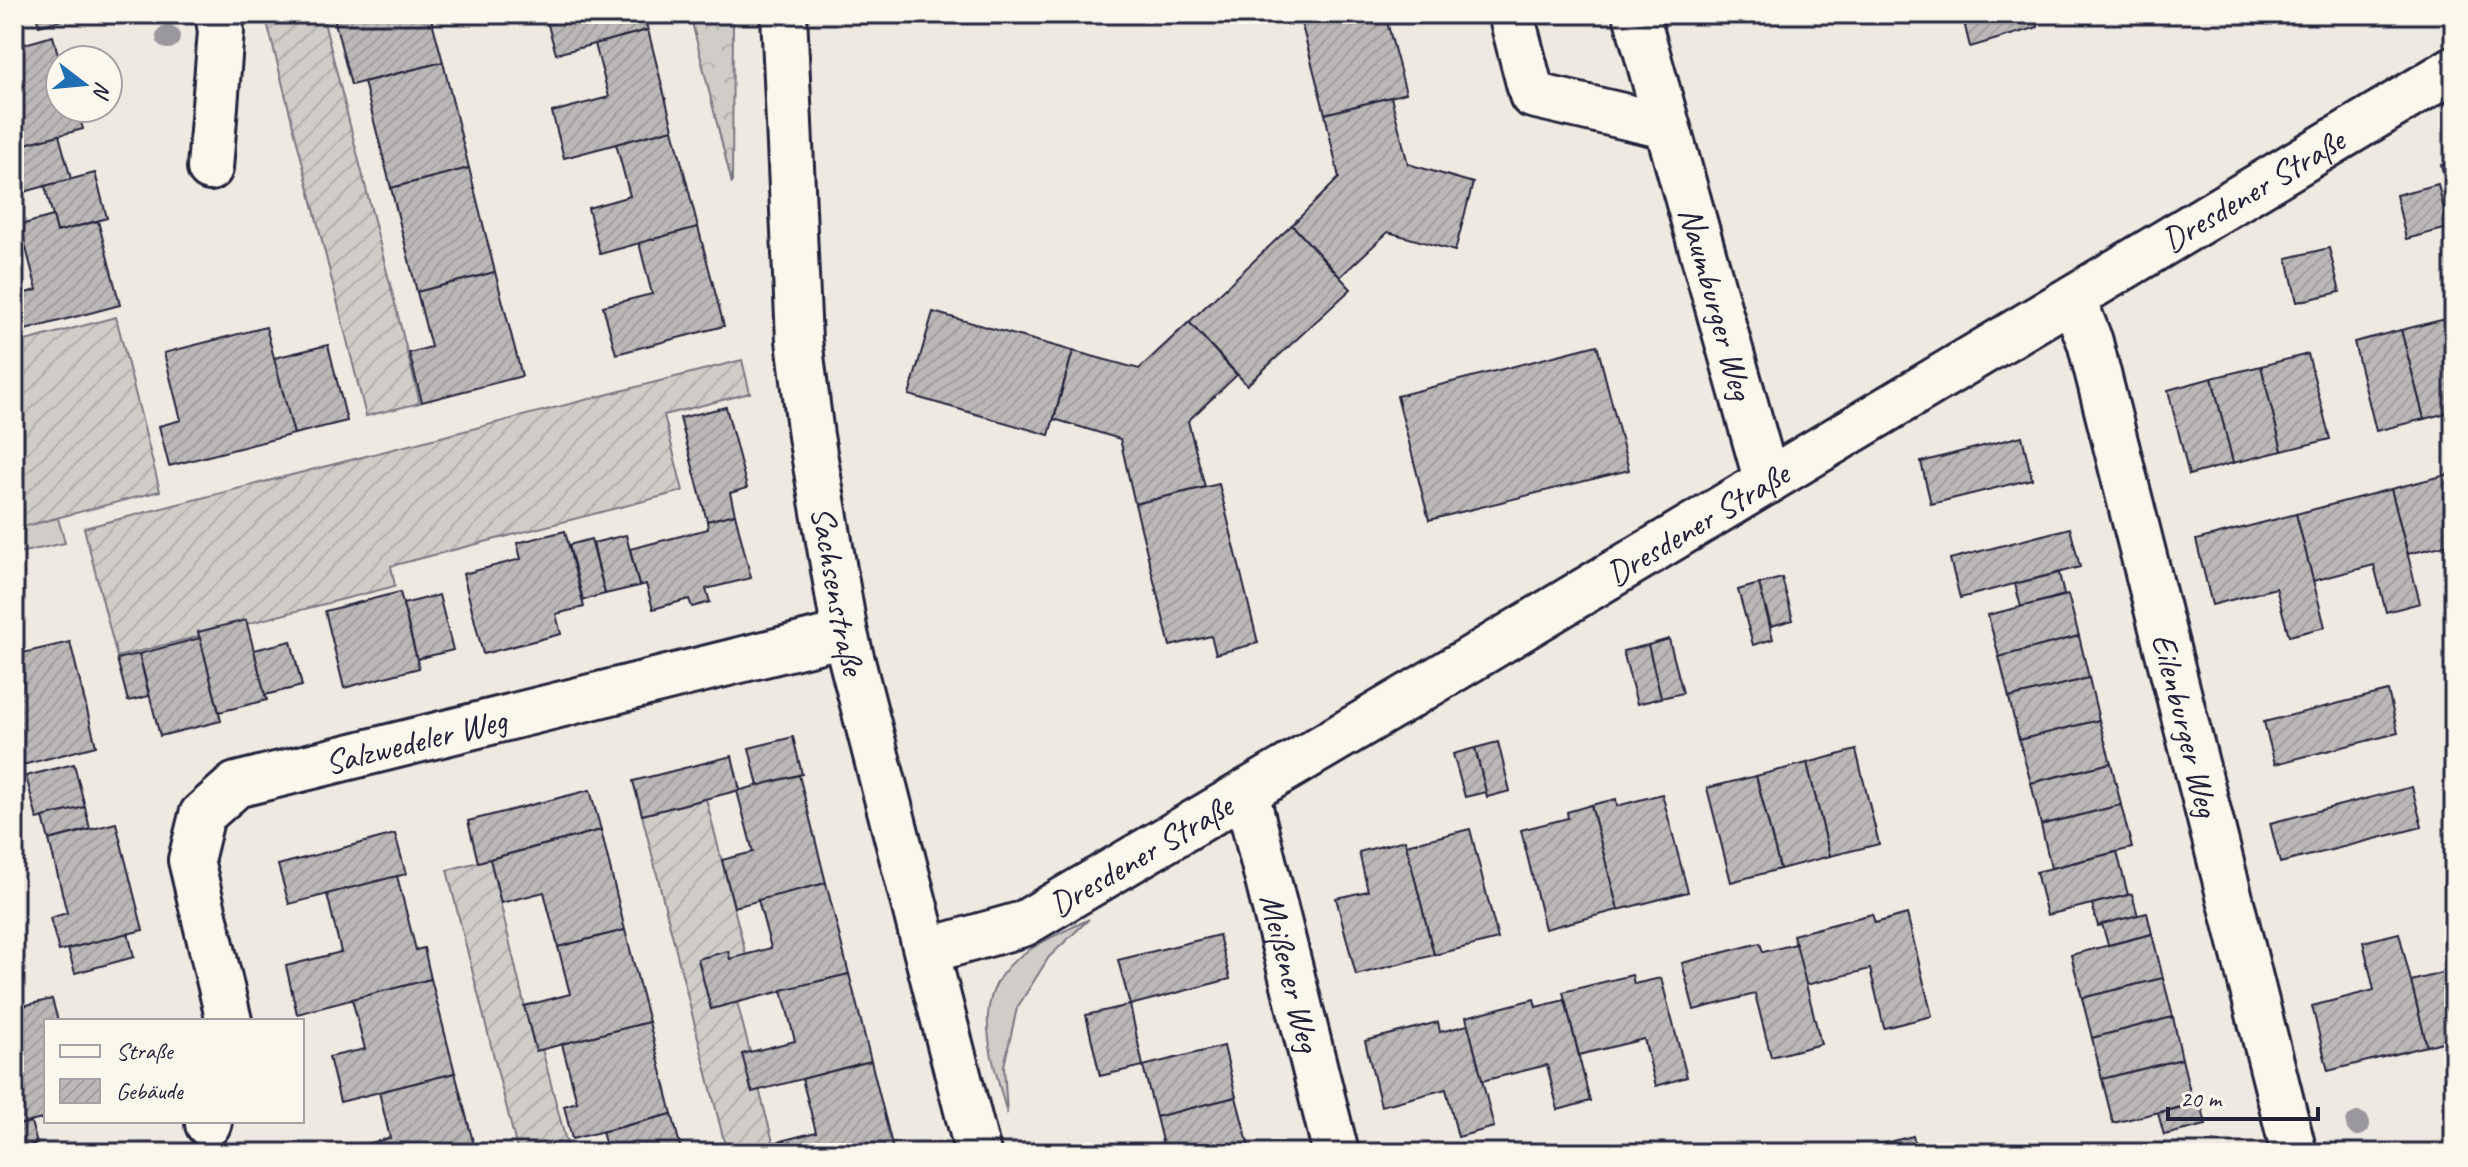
<svg xmlns="http://www.w3.org/2000/svg" width="2468" height="1167" font-family="Caveat,sans-serif">
<style>
.grass{fill:#d0cdc9;stroke:#797882;stroke-width:2}
.park{fill:url(#park-crowns);stroke:#797882;stroke-width:2}
.garden{fill:url(#garden-furrows);stroke:#797882;stroke-width:2}
.building{fill:url(#building-hatch);stroke:#22223b;stroke-width:2}
.lines{fill:none;stroke-linecap:round;stroke-linejoin:round}
.minor-casing{stroke:#22223b;stroke-width:50}
.minor{stroke:#fbf7ec;stroke-width:44}
.tree{fill:#9a989e}
.labels{text-anchor:middle;dominant-baseline:central;stroke-width:7;stroke-linejoin:round;paint-order:stroke}
.street-label{font-size:34px;fill:#22223b;stroke:#fbf7ec}
</style>
<defs>
<pattern id="park-crowns" width="20" height="18" patternUnits="userSpaceOnUse" patternTransform="scale(2)"><rect width="20" height="18" fill="#d0cdc9"/><path d="M2 6a3 3 0 1 1 6 0M12 15a3 3 0 1 1 6 0" fill="none" stroke="#b2b0ae"/></pattern>
<pattern id="garden-furrows" width="10" height="10" patternUnits="userSpaceOnUse" patternTransform="scale(2)"><rect width="10" height="10" fill="#d0cdc9"/><path d="M-1 1l2-2M0 10L10 0M9 11l2-2" fill="none" stroke="#b2b0ae"/></pattern>
<pattern id="building-hatch" width="6" height="6" patternUnits="userSpaceOnUse" patternTransform="scale(2)"><rect width="6" height="6" fill="#bcb8b8"/><path d="M-1 1l2-2M0 6l6-6M5 7l2-2" fill="none" stroke="#a19e9f"/></pattern>
</defs>
<rect width="100%" height="100%" fill="#eeeae2"/>
<filter id="ink" filterUnits="userSpaceOnUse"><feTurbulence type="fractalNoise" baseFrequency=".0125" numOctaves="2"/><feDisplacementMap in="SourceGraphic" scale="16" xChannelSelector="R" yChannelSelector="G"/><feConvolveMatrix kernelMatrix="1 2 1 2 8 2 1 2 1" color-interpolation-filters="sRGB"/></filter>
<g filter="url(#ink)">
<!-- grass -->
<g class="grass">
<polygon points="58,518 65,543 14,554 14,529"/>
<path d="M 1089,919 L 1049,957 L 1017,1008 L 1004,1066 L 1007,1114 C 993,1058 965,995 1023,954 C 1043,940 1068,930 1089,919 Z"/>
</g>
<!-- park -->
<polygon class="park" points="690,14 733,14 732,184"/>
<!-- garden -->
<g class="garden">
<polygon points="265,14 322,14 420,403 366,416"/>
<polygon points="116,317 160,491 14,529 14,344"/>
<polygon points="742,360 750,393 664,415 683,491 391,566 395,586 117,657 84,528"/>
<polygon points="706,799 746,955 730,959 728,952 698,960 711,1009 737,1002 750,1052 743,1054 751,1091 759,1089 776,1153 727,1153 642,815"/>
<polygon points="490,859 535,1050 542,1049 569,1153 518,1153 447,870"/>
</g>
<!-- building -->
<g class="building">
<polygon points="36,14 85,14 39,26"/>
<polygon points="333,14 430,14 443,62 351,85"/>
<polygon points="545,14 643,14 648,30 556,54"/>
<polygon points="1299,14 1385,14 1406,93 1325,114"/>
<polygon points="1962,14 2035,14 2038,27 1970,47"/>
<polygon points="648,30 673,129 564,158 552,112 609,97 595,44"/>
<polygon points="53,36 60,62 60,108 77,108 83,129 14,147 14,47"/>
<polygon points="443,62 469,168 391,188 364,82"/>
<polygon points="1391,97 1408,164 1473,183 1455,251 1388,232 1340,277 1292,225 1339,178 1325,114"/>
<polygon points="673,129 698,227 600,254 588,208 630,196 616,144"/>
<polygon points="59,135 71,179 24,192 14,147"/>
<polygon points="2454,162 2454,208 2452,209 2441,165"/>
<polygon points="469,168 495,272 417,292 391,188"/>
<polygon points="95,173 107,218 57,232 45,186"/>
<polygon points="2438,184 2448,228 2406,239 2396,195"/>
<polygon points="53,216 57,232 98,221 120,305 14,333 14,296 37,290 20,225"/>
<polygon points="1292,225 1351,289 1247,385 1189,322"/>
<polygon points="698,227 724,326 616,354 603,306 652,294 639,243"/>
<polygon points="2329,248 2340,292 2297,302 2287,258"/>
<polygon points="495,272 522,376 422,402 409,353 431,347 417,292"/>
<polygon points="933,312 1073,351 1049,435 909,395"/>
<polygon points="2450,318 2454,335 2454,411 2424,419 2401,330"/>
<polygon points="1189,322 1237,375 1188,421 1205,487 1135,504 1120,439 1054,419 1073,351 1139,369"/>
<polygon points="266,327 294,434 169,466 159,426 181,420 164,353"/>
<polygon points="2401,330 2424,419 2376,431 2354,342"/>
<polygon points="328,345 347,421 294,434 274,358"/>
<polygon points="1597,345 1629,470 1429,520 1397,396"/>
<polygon points="2308,354 2330,439 2282,451 2261,366"/>
<polygon points="2261,366 2282,451 2233,463 2212,378"/>
<polygon points="2212,378 2233,463 2189,475 2168,390"/>
<polygon points="726,407 747,488 730,493 735,514 707,521 680,418"/>
<polygon points="2022,436 2032,479 1931,504 1921,462"/>
<polygon points="2454,473 2454,543 2408,554 2391,489"/>
<polygon points="1219,484 1258,643 1216,654 1211,636 1170,646 1135,504"/>
<polygon points="2391,489 2420,603 2386,612 2374,565 2313,581 2296,514"/>
<polygon points="735,514 751,578 706,589 710,602 692,607 689,599 653,609 646,584 639,586 630,549 708,529 707,521"/>
<polygon points="2296,514 2325,627 2289,636 2276,588 2212,605 2196,540"/>
<polygon points="2070,528 2080,567 1960,598 1950,559"/>
<polygon points="565,531 584,607 556,614 561,634 483,654 463,574 521,559 517,543"/>
<polygon points="626,535 639,586 605,594 593,543"/>
<polygon points="591,539 605,594 583,600 569,545"/>
<polygon points="2059,573 2064,595 2021,607 2015,584"/>
<polygon points="1782,578 1793,620 1771,626 1759,584"/>
<polygon points="1759,584 1773,639 1753,645 1738,590"/>
<polygon points="400,592 419,668 344,688 325,611"/>
<polygon points="439,595 453,650 417,659 403,604"/>
<polygon points="2068,595 2079,636 1999,657 1988,615"/>
<polygon points="246,620 267,700 219,712 198,632"/>
<polygon points="2079,636 2089,678 2009,698 1999,657"/>
<polygon points="200,638 221,721 160,736 139,654"/>
<polygon points="1669,639 1683,693 1661,698 1648,645"/>
<polygon points="291,641 302,686 265,695 254,650"/>
<polygon points="70,642 96,746 15,767 14,655"/>
<polygon points="1648,645 1661,698 1637,704 1623,651"/>
<polygon points="139,654 149,696 128,701 117,659"/>
<polygon points="2089,678 2099,720 2019,740 2009,698"/>
<polygon points="2388,691 2398,733 2275,764 2264,722"/>
<polygon points="2099,720 2111,763 2031,783 2019,740"/>
<polygon points="793,737 802,774 758,786 749,748"/>
<polygon points="1498,742 1510,791 1487,797 1475,748"/>
<polygon points="1475,748 1486,792 1465,797 1453,754"/>
<polygon points="1856,750 1879,844 1830,856 1807,763"/>
<polygon points="732,756 740,790 642,815 633,781"/>
<polygon points="1807,763 1830,856 1780,869 1756,776"/>
<polygon points="2111,763 2121,805 2041,825 2031,783"/>
<polygon points="74,764 85,807 37,819 26,776"/>
<polygon points="799,775 826,883 734,907 722,860 753,852 737,791"/>
<polygon points="1756,776 1780,869 1731,882 1707,788"/>
<polygon points="2412,787 2422,827 2280,863 2270,823"/>
<polygon points="590,790 601,830 478,862 468,821"/>
<polygon points="1662,794 1688,892 1618,910 1591,805 1616,799 1617,806"/>
<polygon points="1591,805 1618,910 1545,929 1521,830 1568,818 1567,812"/>
<polygon points="2121,805 2132,848 2051,868 2041,825"/>
<polygon points="85,807 90,829 49,840 43,817"/>
<polygon points="116,823 143,930 59,951 50,918 67,913 49,840"/>
<polygon points="1470,829 1498,939 1434,955 1406,845"/>
<polygon points="601,830 625,930 558,947 544,892 501,903 490,859"/>
<polygon points="395,834 406,874 289,904 278,865"/>
<polygon points="1405,840 1434,955 1356,975 1336,898 1368,891 1359,852"/>
<polygon points="2117,852 2128,895 2047,915 2036,872"/>
<polygon points="397,876 416,950 424,948 431,979 297,1014 286,966 341,952 327,894"/>
<polygon points="826,883 849,974 711,1009 698,959 728,951 730,959 771,948 758,900"/>
<polygon points="2132,894 2138,916 2098,926 2092,904"/>
<polygon points="2147,913 2152,934 2108,945 2102,924"/>
<polygon points="1872,914 1875,923 1907,914 1932,1016 1884,1028 1870,969 1806,985 1793,935"/>
<polygon points="625,930 649,1022 536,1051 524,1006 570,994 558,947"/>
<polygon points="128,933 134,957 75,973 68,949"/>
<polygon points="2399,933 2427,1046 2328,1071 2312,1006 2374,990 2363,942"/>
<polygon points="2152,934 2163,978 2082,998 2071,955"/>
<polygon points="1219,935 1230,979 1130,1005 1118,960"/>
<polygon points="1760,943 1763,952 1796,944 1821,1044 1771,1057 1755,994 1694,1010 1682,963"/>
<polygon points="2454,970 2454,1039 2427,1046 2411,981"/>
<polygon points="849,974 871,1061 752,1092 742,1054 795,1041 782,990"/>
<polygon points="1632,975 1634,984 1661,978 1687,1077 1656,1086 1644,1039 1579,1055 1563,992"/>
<polygon points="2163,978 2173,1017 2092,1038 2082,998"/>
<polygon points="431,979 455,1073 340,1102 329,1057 365,1049 352,999"/>
<polygon points="52,999 58,1021 46,1021 46,1118 14,1126 14,1008"/>
<polygon points="1534,999 1536,1007 1565,1000 1590,1101 1558,1110 1547,1065 1482,1081 1466,1017"/>
<polygon points="1130,1005 1143,1066 1100,1076 1086,1015"/>
<polygon points="2173,1017 2182,1059 2102,1079 2092,1038"/>
<polygon points="649,1022 672,1114 572,1139 564,1106 577,1102 562,1044"/>
<polygon points="1438,1022 1440,1032 1468,1025 1494,1127 1458,1137 1446,1089 1381,1106 1365,1041"/>
<polygon points="1224,1046 1236,1097 1156,1117 1143,1066"/>
<polygon points="2182,1059 2193,1104 2113,1123 2102,1079"/>
<polygon points="871,1061 894,1153 776,1153 773,1143 816,1132 802,1079"/>
<polygon points="455,1073 476,1153 331,1153 390,1138 379,1092"/>
<polygon points="1236,1097 1249,1147 1224,1153 1165,1153 1156,1117"/>
<polygon points="2201,1103 2206,1125 2164,1135 2158,1113"/>
<polygon points="672,1114 682,1153 608,1153 602,1132"/>
<polygon points="31,1122 37,1144 14,1149 14,1126"/>
<polygon points="1913,1136 1917,1153 1861,1153 1860,1149"/>
</g>
<g class="lines">
<!-- minor casing -->
<g class="minor-casing">
<g id="minor">
<path id="s1" d="M 784,14 L 799,340 L 811,436 L 845,634 L 978,1153"/>
<polyline points="1511,14 1532,95 1666,126"/>
<path id="s2" d="M 1636,14 L 1767,482"/>
<polyline points="210,168 221,31 218,14"/>
<path id="s3" d="M 2073,298 L 2090,342 L 2294,1153"/>
<path id="s4" d="M 1246,792 L 1336,1153"/>
<path id="s5" d="M 927,951 L 1023,924 L 1421,689 L 2454,69"/>
<path id="s6" d="M 229,1021 L 191,860 L 202,815 L 236,785 L 845,634"/>
<polyline points="208,1124 209,1121"/>
</g>
</g>
<!-- minor -->
<use href="#minor" class="minor"/>
</g>
<!-- trees -->
<g class="tree">
<circle cx="168" cy="37" r="12"/>
<circle cx="2358" cy="1124" r="12"/>
</g>
</g>
<g class="labels">
<!-- street labels -->
<g class="street-label">
<text stroke="none"><textPath href="#s5" startOffset="1532">Dresdener Straße</textPath></text>
<text stroke="none"><textPath href="#s2" startOffset="300">Naumburger Weg</textPath></text>
<text stroke="none"><textPath href="#s5" startOffset="884">Dresdener Straße</textPath></text>
<text stroke="none"><textPath href="#s1" startOffset="580">Sachsenstraße</textPath></text>
<text stroke="none"><textPath href="#s3" startOffset="442">Eilenburger Weg</textPath></text>
<text stroke="none"><textPath href="#s6" startOffset="442">Salzwedeler Weg</textPath></text>
<text stroke="none"><textPath href="#s5" startOffset="236">Dresdener Straße</textPath></text>
<text stroke="none"><textPath href="#s4" startOffset="186">Meißener Weg</textPath></text>
</g>
</g>
<!-- margin -->
<rect width="2468" height="1167" fill="none" stroke="#fbf7ec" stroke-width="48"/>
<rect x="24" y="24" width="2420" height="1119" fill="none" stroke="#22223b" stroke-width="3" filter="url(#ink)"/>
<!-- legend -->
<rect x="44" y="1019" width="260" height="104" fill="#fbf7ec" stroke="#a4a2a5" stroke-width="2"/>
<rect x="60" y="1045" width="40" height="12" fill="#fbf7ec" stroke="#a4a2a5" stroke-width="2"/>
<text x="116" y="1059" font-size="24" fill="#22223b">Straße</text>
<rect x="60" y="1079" width="40" height="24" fill="url(#building-hatch)" stroke="#a4a2a5" stroke-width="2"/>
<text x="116" y="1099" font-size="24" fill="#22223b">Gebäude</text>
<!-- north arrow -->
<g transform="translate(84 84) rotate(106)"><circle r="38" fill="#fbf7ec" stroke="#a4a2a5" stroke-width="2"/>
<path d="M0-6L14 30L0 20L-14 30Z" fill="#1f6fb2"/>
<text y="-12" font-size="22" font-weight="bold" text-anchor="middle" fill="#22223b">N</text>
</g>
<!-- scale -->
<path d="M2168 1107v12h150v-12" fill="none" stroke="#22223b" stroke-width="4"/>
<text x="2180" y="1107" font-size="24" fill="#22223b" stroke="#fbf7ec" stroke-width="6" paint-order="stroke">20 m</text>
</svg>
